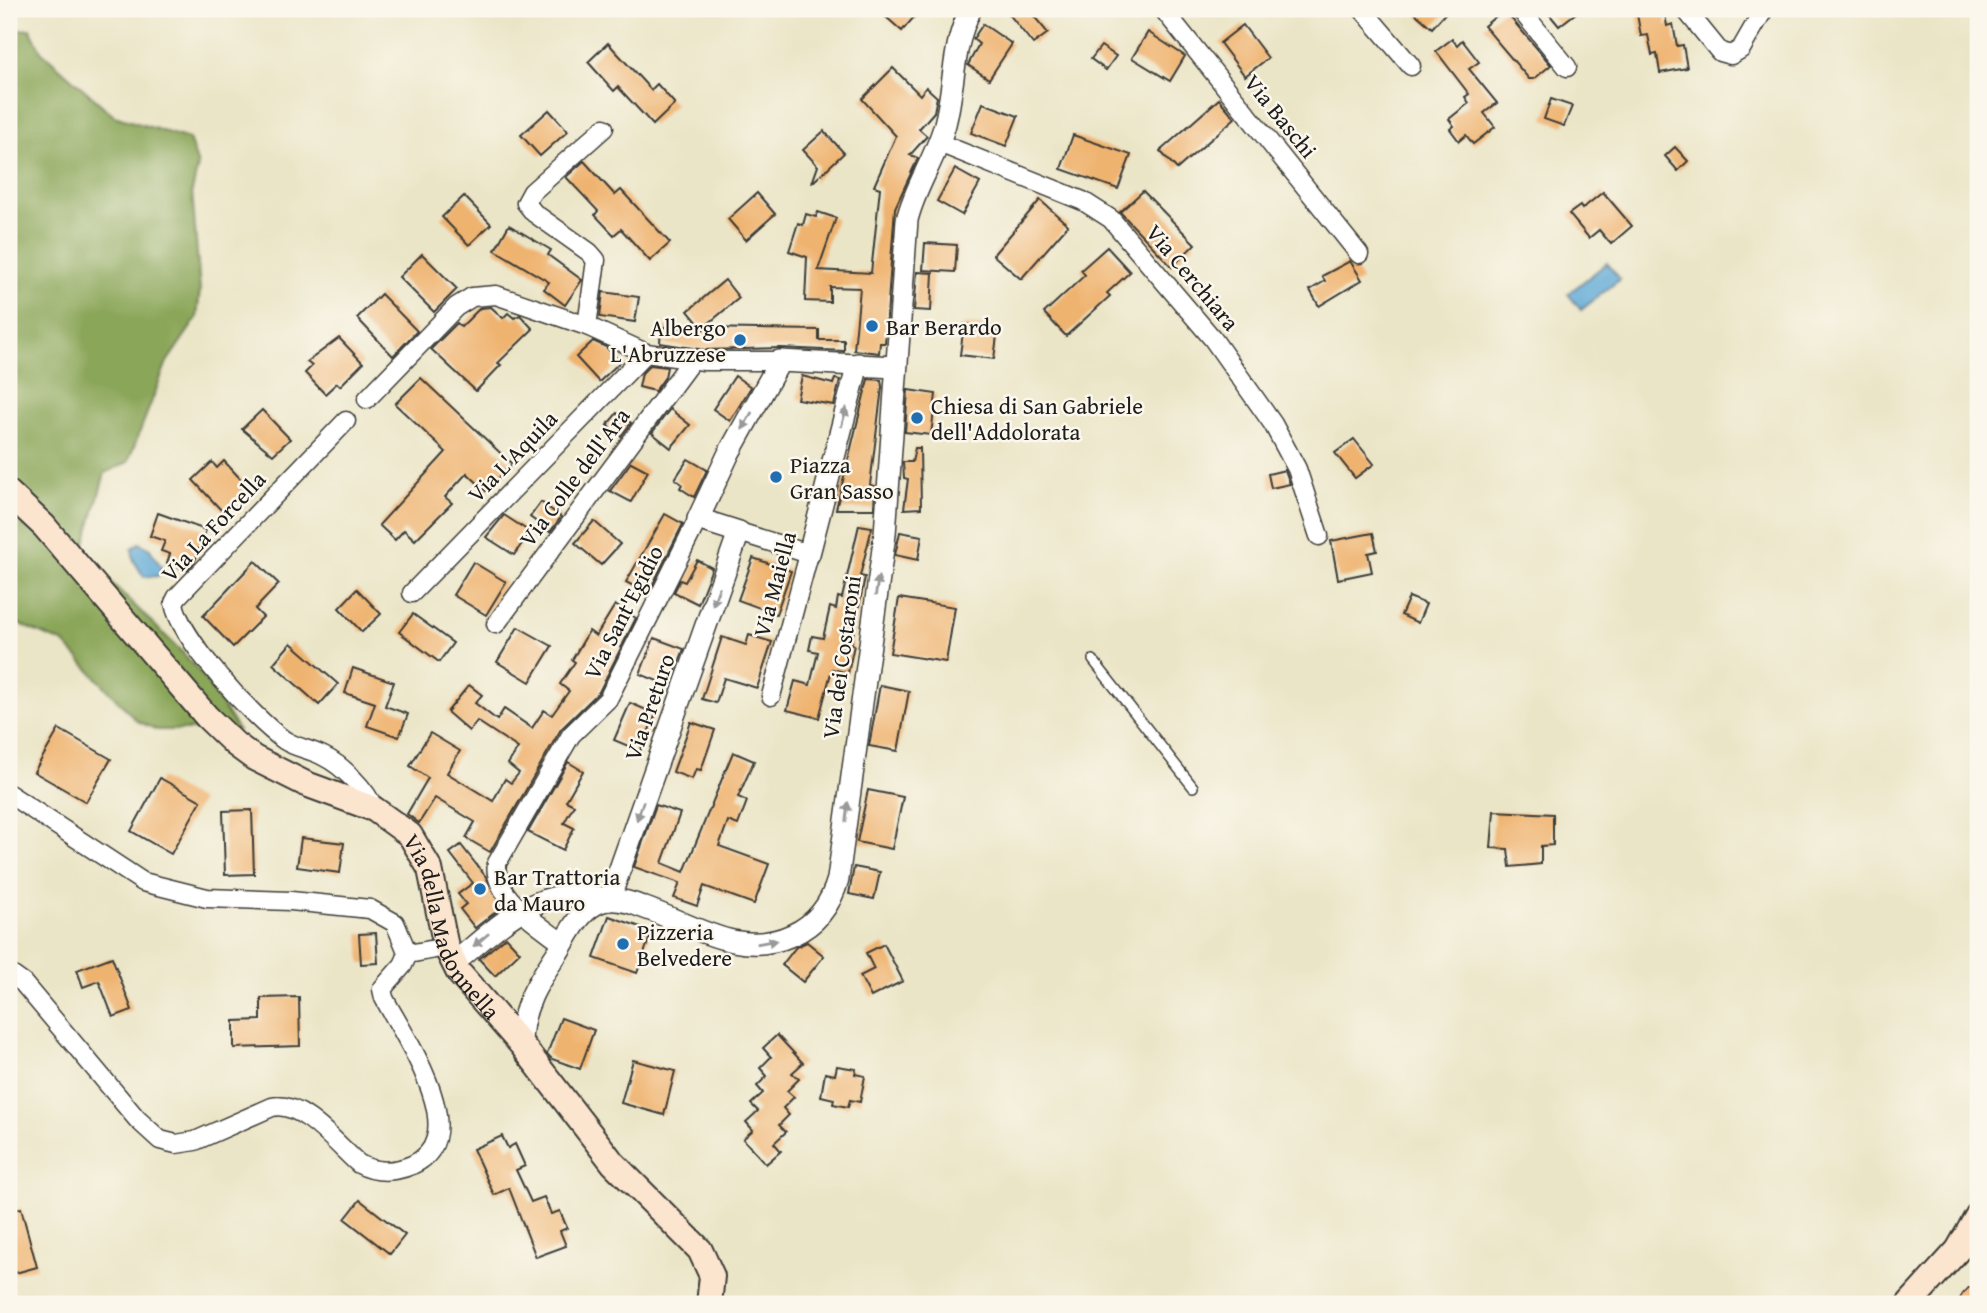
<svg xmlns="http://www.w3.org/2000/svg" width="1987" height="1313" font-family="'Gentium Book Plus',serif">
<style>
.forest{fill:#8aa659;stroke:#53613a;stroke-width:2}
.water{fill:#5ea9d6;stroke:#3d6279;stroke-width:2}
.building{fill:#efb36f}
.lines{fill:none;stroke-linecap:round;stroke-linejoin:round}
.service-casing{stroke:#3b3a36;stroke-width:12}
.minor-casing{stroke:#3b3a36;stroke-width:21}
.tertiary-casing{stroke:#3b3a36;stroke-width:24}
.secondary-casing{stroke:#3b3a36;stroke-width:28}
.motorway-casing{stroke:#3b3a36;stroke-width:35}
.service{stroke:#fff;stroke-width:9}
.minor{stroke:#fff;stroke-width:18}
.tertiary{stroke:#fff;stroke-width:21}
.secondary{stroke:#fce5cf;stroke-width:24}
.motorway{stroke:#f7bd88;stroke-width:32}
.oneway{fill:#999}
.poi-dot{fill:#1f6fb2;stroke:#fbf7ec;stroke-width:2.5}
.labels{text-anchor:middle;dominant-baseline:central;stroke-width:5;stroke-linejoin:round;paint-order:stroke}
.street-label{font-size:23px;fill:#1c1c1c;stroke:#fbf7ec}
.poi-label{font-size:23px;fill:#1c1c1c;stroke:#fbf7ec;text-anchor:start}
</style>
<rect width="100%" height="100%" fill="#fbf7ec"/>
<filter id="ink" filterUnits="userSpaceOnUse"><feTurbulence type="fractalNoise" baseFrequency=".0143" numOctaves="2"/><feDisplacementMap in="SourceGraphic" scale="14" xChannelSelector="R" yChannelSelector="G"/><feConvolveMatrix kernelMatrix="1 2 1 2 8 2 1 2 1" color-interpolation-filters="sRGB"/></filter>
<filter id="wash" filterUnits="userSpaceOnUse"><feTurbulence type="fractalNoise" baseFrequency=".00686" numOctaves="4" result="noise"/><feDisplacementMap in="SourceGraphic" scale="28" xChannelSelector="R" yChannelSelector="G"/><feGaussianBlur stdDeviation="1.57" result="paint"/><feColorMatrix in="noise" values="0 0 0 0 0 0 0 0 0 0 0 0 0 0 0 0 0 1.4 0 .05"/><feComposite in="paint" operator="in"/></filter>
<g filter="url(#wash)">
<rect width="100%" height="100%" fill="#ebe5c7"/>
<!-- forest -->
<polygon class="forest" points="30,29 41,51 114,116 189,139 198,165 192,191 200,290 197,318 167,362 128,462 105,473 82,554 183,653 203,676 238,730 157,730 137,721 64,643 9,620 9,31"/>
<!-- water -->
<g class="water">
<polygon points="1607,263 1620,279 1581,310 1568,294"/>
<polygon points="139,543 149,548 162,568 158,576 144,577 134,561 132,549"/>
</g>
<g id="blocks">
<!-- building -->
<g class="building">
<polygon points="877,9 921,9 902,31"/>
<polygon points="1005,9 1028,9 1048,33 1033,44"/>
<polygon points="1410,9 1449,9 1432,28"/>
<polygon points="1545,9 1581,9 1559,26"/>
<polygon points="1636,9 1664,9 1667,26 1673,24 1677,46 1683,45 1687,68 1660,73 1657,54 1652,55 1648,35 1641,36"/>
<polygon points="1504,10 1551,65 1534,79 1529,79 1484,26"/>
<polygon points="983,24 1012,44 989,79 968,65 979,44 973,39"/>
<polygon points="1243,25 1268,58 1245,76 1220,43"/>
<polygon points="1148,32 1185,56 1170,81 1132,58"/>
<polygon points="1452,39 1457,45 1462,40 1479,62 1469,69 1497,103 1484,113 1495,127 1473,144 1466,135 1459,141 1450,129 1454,126 1449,119 1469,103 1465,97 1469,94 1436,51"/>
<polygon points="608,43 651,90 657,84 675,104 653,125 618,87 614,91 588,62"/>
<polygon points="1101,46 1116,56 1106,70 1091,59"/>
<polygon points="893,68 920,95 926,87 937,97 934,112 919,129 927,136 910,155 918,158 895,208 885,343 880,343 879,353 854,350 860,288 830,287 830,302 805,301 807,257 789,251 798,223 803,225 806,214 816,217 818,212 836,218 818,270 871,273 880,188 874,186 896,136 862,99"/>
<polygon points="1219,99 1235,118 1177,169 1160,151"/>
<polygon points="1551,99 1572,106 1564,126 1544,119"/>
<polygon points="983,103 1018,116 1006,146 971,133"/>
<polygon points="549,110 568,131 540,156 521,135"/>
<polygon points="824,131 844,153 812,183 818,166 803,150"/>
<polygon points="1073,135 1131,155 1118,189 1061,169"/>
<polygon points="1675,147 1688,161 1678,171 1665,156"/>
<polygon points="584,161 615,195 621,190 670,243 650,261 621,229 614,235 595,215 598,211 566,177"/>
<polygon points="955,169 980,183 962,215 937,201"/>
<polygon points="1143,191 1195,244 1172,267 1120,212"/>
<polygon points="1603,192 1632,226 1611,244 1599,230 1589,238 1569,214 1580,206 1582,209"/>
<polygon points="757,193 775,214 746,240 728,219"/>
<polygon points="464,196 491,224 469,245 442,217"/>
<polygon points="1040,200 1068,225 1021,279 993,255"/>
<polygon points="509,225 551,250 548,255 582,280 565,305 544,289 549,282 495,250"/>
<polygon points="925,243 957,245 955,272 923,270"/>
<polygon points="1107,247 1130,272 1107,293 1110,296 1066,336 1044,313 1085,275 1081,270"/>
<polygon points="422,254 457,289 434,312 399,277"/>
<polygon points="1350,261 1362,280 1319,306 1310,290 1325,281 1322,276"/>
<polygon points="917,272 933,273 931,311 914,310"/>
<polygon points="725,280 739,298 703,328 819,330 819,340 844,340 844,351 781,348 705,350 660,343 661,327 703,329 688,311"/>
<polygon points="603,292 639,297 635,322 600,317"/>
<polygon points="381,294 417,331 393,356 357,318"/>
<polygon points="491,307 503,318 508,313 514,318 520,315 533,329 498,363 501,365 476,391 431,349 457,323 461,327 480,308"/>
<polygon points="964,324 998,328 994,359 960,355"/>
<polygon points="339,338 363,363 340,386 337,383 325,394 305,373 312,366 307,362"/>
<polygon points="593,341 606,347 620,362 599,382 576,357"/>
<polygon points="650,365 667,367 665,377 655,391 639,387 642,373"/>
<polygon points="735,376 751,387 730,421 713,409"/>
<polygon points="802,376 833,384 835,379 840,380 834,405 797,399"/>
<polygon points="421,378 512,464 486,491 467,473 445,497 452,503 415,540 404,530 395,540 379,525 446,452 395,404"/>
<polygon points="868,379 881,380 882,387 870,485 875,486 874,509 836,509"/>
<polygon points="908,390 936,394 931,435 905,432"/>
<polygon points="670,409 690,425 671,448 652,433"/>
<polygon points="262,410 290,439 273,455 242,429"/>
<polygon points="617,413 631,423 621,436 607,425"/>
<polygon points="1354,439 1374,464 1355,478 1335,453"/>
<polygon points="915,448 920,448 921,508 904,509 908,479 904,478 903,462 912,462"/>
<polygon points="688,459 707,470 694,497 680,488 682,484 675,479"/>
<polygon points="224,461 248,487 222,511 193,480 212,462 217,468"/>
<polygon points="631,462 648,471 631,502 610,491"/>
<polygon points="1285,470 1290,484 1271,488 1268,474"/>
<polygon points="541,502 561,517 550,532 530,517"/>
<polygon points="158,513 206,530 194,563 187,570 167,563 170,554 161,551 165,541 150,536"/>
<polygon points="665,514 683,524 648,594 626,582"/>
<polygon points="504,515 530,532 514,555 486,537"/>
<polygon points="594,521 620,544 601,565 575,543"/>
<polygon points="859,525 872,527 860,576 865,577 851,644 854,645 848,673 832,669 819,718 787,710 795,681 810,685 818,652 809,650 812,636 823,638 830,607 836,609 838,597 842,598"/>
<polygon points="900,532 922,536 918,560 895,555"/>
<polygon points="1373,533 1377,551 1368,553 1372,572 1338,579 1331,541"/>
<polygon points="753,558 791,571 776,614 738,600"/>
<polygon points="697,560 712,568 698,604 674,592 680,580 685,582"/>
<polygon points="255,561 279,584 255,609 263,617 233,647 203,616"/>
<polygon points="473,562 506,582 486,615 453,595"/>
<polygon points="357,589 381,614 362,632 339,608"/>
<polygon points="1409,597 1426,604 1418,623 1401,615"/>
<polygon points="899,598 955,607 946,662 890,653"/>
<polygon points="615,605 636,618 599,692 561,729 490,852 466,838 475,822 435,798 419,823 407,814 428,778 410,766 430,733 460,751 447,773 493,801 505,779 511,783 519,773 508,764 518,748 477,721 469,731 447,712 469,685 482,695 475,703 497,720 504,709 532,728 544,710 552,715 569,691 560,684 575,662 572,660 589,631 596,636"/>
<polygon points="413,614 453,643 439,662 399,632"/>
<polygon points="518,627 552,646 530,682 497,662"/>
<polygon points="749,635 772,642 757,688 724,678 716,703 702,699 722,637 746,645"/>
<polygon points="654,638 684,649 670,686 640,674"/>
<polygon points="291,643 338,684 319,705 273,664"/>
<polygon points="353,668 394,682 385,706 408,714 399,737 367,726 375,703 345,693"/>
<polygon points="880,685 909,691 898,751 869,746"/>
<polygon points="630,703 656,714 640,751 614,740"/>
<polygon points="691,722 715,730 701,770 696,769 692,779 673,772"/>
<polygon points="59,729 111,759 86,802 34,772"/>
<polygon points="733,752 754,761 738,797 747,801 738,825 728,821 719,846 769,864 754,904 704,886 697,906 674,898 680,883 634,867 656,805 680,813 662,863 684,872"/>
<polygon points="568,762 583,771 566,801 574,805 564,823 574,828 563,850 528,832"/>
<polygon points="160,778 201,801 171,854 131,831"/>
<polygon points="868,790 903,797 892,849 857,842"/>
<polygon points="252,810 254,874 225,875 223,811"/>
<polygon points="1494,811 1553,814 1553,845 1541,846 1541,864 1510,867 1508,849 1491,848"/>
<polygon points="301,838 344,843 340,873 297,867"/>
<polygon points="461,845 486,877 502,907 475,928 460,909 466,904 458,894 473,883 450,853"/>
<polygon points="854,867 880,872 874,899 849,894"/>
<polygon points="609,916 652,931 637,973 594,958"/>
<polygon points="376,933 378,963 361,964 359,934"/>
<polygon points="506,937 520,952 495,976 479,959"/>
<polygon points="807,942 824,956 803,982 782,965 796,947"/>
<polygon points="884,944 903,981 871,997 860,976 874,969 866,953"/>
<polygon points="112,957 132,1010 113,1017 99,981 83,987 77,970"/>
<polygon points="299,997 300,1046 234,1048 234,1021 261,1020 261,998"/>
<polygon points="561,1018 594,1030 580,1069 552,1059 547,1054"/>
<polygon points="777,1035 803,1063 792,1073 799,1079 787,1091 794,1097 783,1108 789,1115 779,1125 786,1132 774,1143 781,1151 766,1164 743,1139 753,1130 746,1122 758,1111 751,1104 763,1093 757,1086 767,1076 760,1068 771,1057 763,1048"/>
<polygon points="633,1060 675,1071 664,1115 621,1103"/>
<polygon points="837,1066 856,1069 855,1074 865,1076 860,1102 850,1100 848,1107 833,1104 834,1099 821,1096 825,1073 835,1075"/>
<polygon points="502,1136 508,1148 515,1144 525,1166 516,1170 531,1202 544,1197 551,1214 560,1211 567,1228 560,1231 566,1246 536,1257 509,1188 494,1195 473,1149"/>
<polygon points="360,1200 405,1235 390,1254 345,1219"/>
<polygon points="21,1208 37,1267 12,1274 9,1262 9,1212"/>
</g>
</g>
</g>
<g filter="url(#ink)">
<use href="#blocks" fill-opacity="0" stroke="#3b3a36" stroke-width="2"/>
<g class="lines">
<!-- service casing -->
<g class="service-casing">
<polyline id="service" points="1093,660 1193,787"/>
</g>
<!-- minor casing -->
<g class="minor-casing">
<g id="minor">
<polyline points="1163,9 1359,254"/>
<polyline points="1362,9 1411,66"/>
<polyline points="1520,9 1567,67"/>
<polyline points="1685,9 1720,52 1731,55 1741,49 1764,9"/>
<polyline points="939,143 1083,201 1111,219 1213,339 1273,424 1297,469 1319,536"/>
<polyline points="587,326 596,260 589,252 534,213 526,203 532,192 604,128"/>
<polyline points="367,399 456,307 472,297 496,295 587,326 646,353 704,361 780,361"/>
<path d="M 346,421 L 177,597 L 174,603 C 180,639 253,718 284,740 C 296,748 310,749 323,756 C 342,765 367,790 374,809"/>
<polyline points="739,532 809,554 771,696"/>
<polyline points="412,593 646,353"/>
<polyline points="496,624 692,360"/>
<polyline points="9,794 143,882 207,898 291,901 370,909 395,923 408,954"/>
<path d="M 563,943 C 541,926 491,896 497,863 L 571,735 L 608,699 L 698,519"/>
<path d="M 9,973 L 23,983 L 137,1119 L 160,1140 L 176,1144 L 195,1141 L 272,1107 C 302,1100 338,1146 359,1164 C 376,1173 395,1172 412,1165 C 475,1137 404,1037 384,998 L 382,989 L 403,965 L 408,954 L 446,947"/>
</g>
</g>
<!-- tertiary casing -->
<g class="tertiary-casing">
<g id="tertiary">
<polyline points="809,554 858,364"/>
<polyline points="609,900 739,532 698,519 729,453 780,361 895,367"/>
<path d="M 453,964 C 501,924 541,880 609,900"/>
<path d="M 521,1044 C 521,1007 538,982 558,952 C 570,933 580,908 603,901 C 616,897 633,903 645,908 C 694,925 740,959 792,935 C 817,924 831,904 838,879 L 885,534 L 907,220 C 915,186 936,158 945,124 C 955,86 952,44 971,9"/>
</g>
</g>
<!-- secondary casing -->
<g class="secondary-casing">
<g id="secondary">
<path id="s1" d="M 9,493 L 44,526 L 207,717 L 235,744 L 254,758 L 306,784 L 374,809 L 410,835 L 430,869 L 446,947 L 459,973 L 521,1044 L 613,1163 L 700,1250 L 712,1276 L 709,1304"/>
<polyline points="1909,1304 1958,1250 1978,1215"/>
</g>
</g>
<!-- motorway casing -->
<g class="motorway-casing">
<polyline id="motorway" points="1976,1304 1978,1302"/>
</g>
<!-- service -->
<use href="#service" class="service"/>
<!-- minor -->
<use href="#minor" class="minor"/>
<!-- tertiary -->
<use href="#tertiary" class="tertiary"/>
<!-- secondary -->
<use href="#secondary" class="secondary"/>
<!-- motorway -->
<use href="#motorway" class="motorway"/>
</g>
<!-- one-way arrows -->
<defs><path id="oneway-solid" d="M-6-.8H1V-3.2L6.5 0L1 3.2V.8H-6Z" transform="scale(1.75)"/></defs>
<g class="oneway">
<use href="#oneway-solid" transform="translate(844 417) rotate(-75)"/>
<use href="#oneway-solid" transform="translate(747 421) rotate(119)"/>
<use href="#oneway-solid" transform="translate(877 586) rotate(-81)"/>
<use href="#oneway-solid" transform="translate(716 596) rotate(110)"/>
<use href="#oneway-solid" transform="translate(640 811) rotate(109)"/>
<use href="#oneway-solid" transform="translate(847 812) rotate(-83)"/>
<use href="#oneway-solid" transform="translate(481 940) rotate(140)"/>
<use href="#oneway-solid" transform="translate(767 942) rotate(-10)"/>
</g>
</g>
<!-- markers -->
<g class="poi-dot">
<circle cx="872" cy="326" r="7"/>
<circle cx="740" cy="340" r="7"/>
<circle cx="917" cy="418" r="7"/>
<circle cx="776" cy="477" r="7"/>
<circle cx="480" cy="889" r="7"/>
<circle cx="623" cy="944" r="7"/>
</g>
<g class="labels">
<!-- street labels -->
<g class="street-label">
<text transform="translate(1281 116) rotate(51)">Via Baschi</text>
<text transform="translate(1193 277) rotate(50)">Via Cerchiara</text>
<text transform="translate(512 456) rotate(-46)">Via L'Aquila</text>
<text transform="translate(574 477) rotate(-53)">Via Colle dell'Ara</text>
<text transform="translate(213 526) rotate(-47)">Via La Forcella</text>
<text transform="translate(774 584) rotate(-75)">Via Maiella</text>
<text transform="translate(623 612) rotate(-63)">Via Sant'Egidio</text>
<text transform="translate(841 657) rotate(-82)">Via dei Costaroni</text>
<text transform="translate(649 707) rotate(-71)">Via Preturo</text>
<text stroke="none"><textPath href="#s1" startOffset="639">Via della Madonnella</textPath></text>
</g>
<!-- poi labels -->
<g class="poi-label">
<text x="886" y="326">Bar Berardo</text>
<text x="726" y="327" text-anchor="end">Albergo<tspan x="726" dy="26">L'Abruzzese</tspan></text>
<text x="931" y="405">Chiesa di San Gabriele<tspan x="931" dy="26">dell'Addolorata</tspan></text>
<text x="790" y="464">Piazza<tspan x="790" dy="26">Gran Sasso</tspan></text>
<text x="494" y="876">Bar Trattoria<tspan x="494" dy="26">da Mauro</tspan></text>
<text x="637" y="931">Pizzeria<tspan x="637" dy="26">Belvedere</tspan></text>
</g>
</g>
<!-- margin -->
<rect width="1987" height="1313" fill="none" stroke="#fbf7ec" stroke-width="35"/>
</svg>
